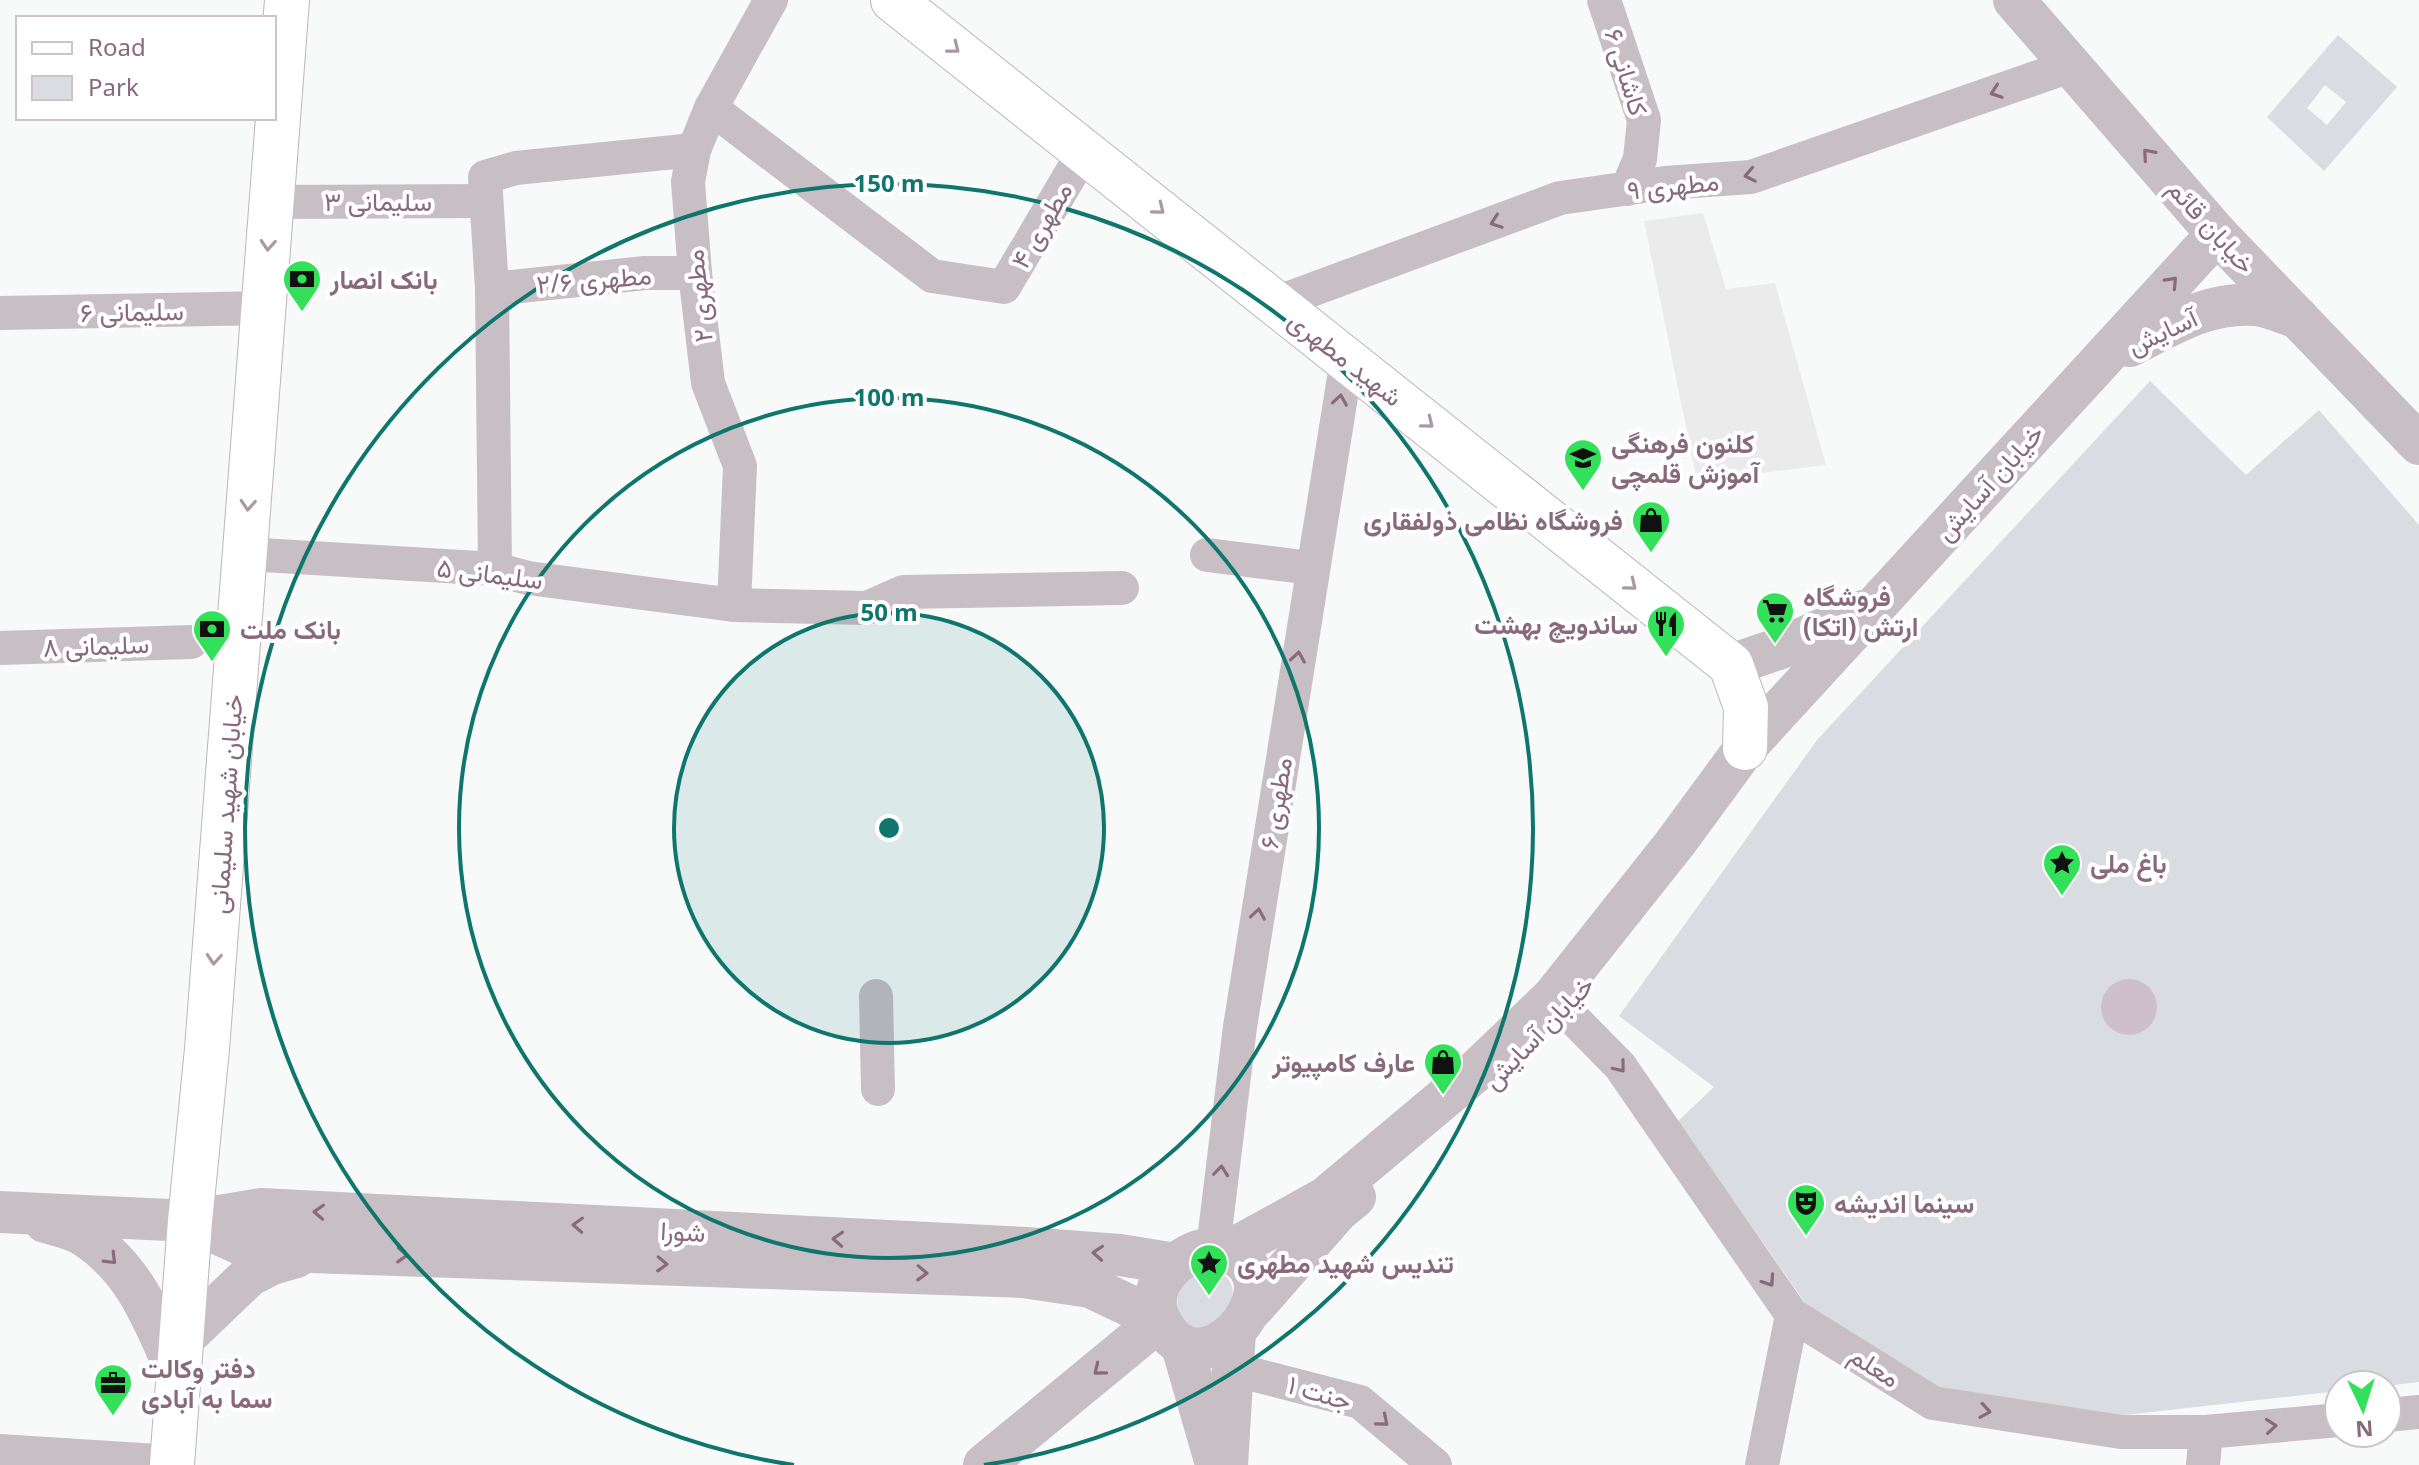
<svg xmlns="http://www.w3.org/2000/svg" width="2419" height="1465" font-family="'Noto Sans',Vazirmatn,sans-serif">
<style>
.built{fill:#ebebec}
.green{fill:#d9dce1;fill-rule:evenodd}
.water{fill:#cebfca}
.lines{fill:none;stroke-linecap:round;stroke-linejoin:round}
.secondary-casing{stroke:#beb4ba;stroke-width:46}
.minor{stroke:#c8bfc4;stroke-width:34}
.tertiary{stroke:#c8bfc4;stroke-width:42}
.secondary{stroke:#fff;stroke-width:44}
.oneway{stroke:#ac97a3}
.oneway2{stroke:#886a7b}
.ring{fill:none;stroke:#0f766e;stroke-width:4}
.labels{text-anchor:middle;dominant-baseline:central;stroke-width:8;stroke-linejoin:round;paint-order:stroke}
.street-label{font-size:26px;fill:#886a7b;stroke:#fff}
.poi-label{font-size:26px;font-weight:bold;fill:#886a7b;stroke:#fff;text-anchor:start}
.centre{fill:#0f766e;stroke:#fff;stroke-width:4}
.ring-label{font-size:24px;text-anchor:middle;font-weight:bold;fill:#0f766e;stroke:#fff;stroke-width:8;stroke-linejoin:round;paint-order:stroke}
</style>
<rect width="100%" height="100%" fill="#f8fafa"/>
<!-- built -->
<polygon class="built" points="1703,213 1726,289 1775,283 1826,465 1697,481 1644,221"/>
<!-- green -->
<g class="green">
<path d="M 2338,35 L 2397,87 L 2324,171 L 2267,117 ZM 2325,85 L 2346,102 L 2327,125 L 2307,108 Z"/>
<polygon points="2150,381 2246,475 2319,410 2419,525 2419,1382 2387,1386 2339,1385 2339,1391 2116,1416 1950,1397 1806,1304 1678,1121 1714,1087 1619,1016 1817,740"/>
<path d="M 1212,1268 C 1230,1277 1233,1281 1233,1301 C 1226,1309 1219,1319 1210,1324 C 1181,1341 1166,1296 1188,1279 C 1194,1274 1205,1271 1212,1268 Z"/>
</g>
<!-- water -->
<circle class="water" cx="2129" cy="1007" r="28"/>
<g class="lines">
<!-- secondary casing -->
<g class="secondary-casing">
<g id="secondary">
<polyline points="893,0 1731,665 1746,707 1745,748"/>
<polyline points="172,1465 190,1221 207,1049 287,0"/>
</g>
</g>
<!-- minor -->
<g class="minor">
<polyline points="1604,0 1644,120 1640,159 1627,189"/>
<polyline points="711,108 932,276 1004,287 1085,150"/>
<polyline points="272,202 485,201"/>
<polyline points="492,289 645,273 695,273"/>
<polyline points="1276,303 1560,198 1665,183 1751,177 2070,66"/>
<polyline points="0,313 263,308"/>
<polyline points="245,554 495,569 528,578 734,605 867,608 903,592 1122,588"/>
<polyline points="1207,555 1312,568"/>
<polyline points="495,569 492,289 485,177 516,168 694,150"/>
<polyline points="734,605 740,466 708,383 695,273 688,182 694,150 711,108 771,0"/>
<polyline points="0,648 191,642"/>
<polyline points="876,996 878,1089"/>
<polyline points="1566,1011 1620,1066 1792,1315 1933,1403 2121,1432 2206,1432 2339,1420"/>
<polyline points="1213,1248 1240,1027 1347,359"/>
<polyline points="1232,1369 1360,1402 1435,1465"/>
<polyline points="2387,1415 2419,1412"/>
<polyline points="0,1451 173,1462"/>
<polyline points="1762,1465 1792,1315"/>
<polyline points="2203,1465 2206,1432"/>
</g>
<!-- tertiary -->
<g class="tertiary">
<polyline points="2014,0 2217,234 2419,444"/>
<path d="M 2130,346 C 2172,325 2206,302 2255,305 C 2269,306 2285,314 2298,318"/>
<polyline points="1731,665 1781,648 1863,611"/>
<polyline points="0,1212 190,1221 261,1209 1026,1248 1120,1255 1175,1264"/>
<polyline points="190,1221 254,1250 1023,1277 1090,1287 1160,1320 984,1465"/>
<path d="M 45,1222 C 58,1226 75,1229 86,1237 C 138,1271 156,1327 180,1380"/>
<path d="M 1213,1248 C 1313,1266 1208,1401 1163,1326 C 1140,1288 1176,1252 1213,1248 Z"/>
<polyline points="1229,1251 1325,1198 1474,1073 1553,997 1676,842 1745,748 2217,234"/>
<polyline points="1253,1308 1338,1211 1355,1197"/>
<polyline points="183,1339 249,1276 272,1264 296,1257"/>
<polyline points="1182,1346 1216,1464"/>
<polyline points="1227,1465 1235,1331"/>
</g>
<!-- secondary -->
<use href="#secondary" class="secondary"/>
</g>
<!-- one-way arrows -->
<defs><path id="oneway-chevron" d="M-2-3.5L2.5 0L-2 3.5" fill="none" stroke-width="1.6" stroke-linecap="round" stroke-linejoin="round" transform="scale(2)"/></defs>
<g class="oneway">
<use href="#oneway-chevron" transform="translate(954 48) rotate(38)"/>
<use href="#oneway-chevron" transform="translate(1159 209) rotate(39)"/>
<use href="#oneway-chevron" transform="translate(268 245) rotate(94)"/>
<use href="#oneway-chevron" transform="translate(1428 423) rotate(39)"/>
<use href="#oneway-chevron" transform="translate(248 505) rotate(94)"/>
<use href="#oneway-chevron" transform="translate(1631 585) rotate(39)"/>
<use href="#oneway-chevron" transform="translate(214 959) rotate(94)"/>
</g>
<g class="oneway2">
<use href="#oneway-chevron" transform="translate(1996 92) rotate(161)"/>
<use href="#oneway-chevron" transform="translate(2148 154) rotate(-131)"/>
<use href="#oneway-chevron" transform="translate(1750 175) rotate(169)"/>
<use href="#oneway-chevron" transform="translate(1496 222) rotate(160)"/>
<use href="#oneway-chevron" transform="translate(2172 282) rotate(-47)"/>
<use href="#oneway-chevron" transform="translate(1340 400) rotate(-81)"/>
<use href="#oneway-chevron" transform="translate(1298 657) rotate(-81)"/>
<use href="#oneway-chevron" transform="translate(1258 914) rotate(-81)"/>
<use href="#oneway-chevron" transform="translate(1620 1067) rotate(51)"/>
<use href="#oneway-chevron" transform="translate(1221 1171) rotate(-84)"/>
<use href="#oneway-chevron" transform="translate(319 1212) rotate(-177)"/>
<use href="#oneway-chevron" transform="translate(578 1225) rotate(-177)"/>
<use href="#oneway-chevron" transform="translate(838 1239) rotate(-177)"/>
<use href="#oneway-chevron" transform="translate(1098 1253) rotate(-176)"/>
<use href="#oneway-chevron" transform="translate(402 1255) rotate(2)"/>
<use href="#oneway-chevron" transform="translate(111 1259) rotate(45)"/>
<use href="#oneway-chevron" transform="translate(662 1264) rotate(2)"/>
<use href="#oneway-chevron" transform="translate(922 1273) rotate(2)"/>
<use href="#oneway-chevron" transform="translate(1769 1281) rotate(56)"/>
<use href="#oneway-chevron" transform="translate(1099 1370) rotate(141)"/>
<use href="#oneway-chevron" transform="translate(1985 1411) rotate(9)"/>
<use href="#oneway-chevron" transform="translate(1383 1421) rotate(40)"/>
<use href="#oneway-chevron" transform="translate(2271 1426) rotate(-5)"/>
</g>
<!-- distance rings -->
<circle cx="889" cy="828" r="215" fill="#0f766e" fill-opacity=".12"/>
<g class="ring">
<circle cx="889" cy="828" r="215"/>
<circle cx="889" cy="828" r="430"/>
<path d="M794 1465A644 644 0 1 1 984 1465"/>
</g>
<!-- icons -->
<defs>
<g id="bank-pin" transform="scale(2)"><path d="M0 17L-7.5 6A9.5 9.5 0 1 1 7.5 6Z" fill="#32e059" stroke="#fff"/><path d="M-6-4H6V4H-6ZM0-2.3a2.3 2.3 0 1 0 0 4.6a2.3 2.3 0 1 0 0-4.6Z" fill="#111"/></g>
<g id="school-pin" transform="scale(2)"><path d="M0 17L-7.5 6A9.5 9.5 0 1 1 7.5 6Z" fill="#32e059" stroke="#fff"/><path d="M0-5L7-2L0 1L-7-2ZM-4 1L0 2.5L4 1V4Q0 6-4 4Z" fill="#111"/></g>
<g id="shop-pin" transform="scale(2)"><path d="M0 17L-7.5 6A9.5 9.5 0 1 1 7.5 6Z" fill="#32e059" stroke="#fff"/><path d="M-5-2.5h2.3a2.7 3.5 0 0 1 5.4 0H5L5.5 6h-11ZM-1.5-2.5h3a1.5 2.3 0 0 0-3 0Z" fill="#111"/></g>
<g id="supermarket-pin" transform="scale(2)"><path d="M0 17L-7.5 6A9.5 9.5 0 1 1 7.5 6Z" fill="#32e059" stroke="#fff"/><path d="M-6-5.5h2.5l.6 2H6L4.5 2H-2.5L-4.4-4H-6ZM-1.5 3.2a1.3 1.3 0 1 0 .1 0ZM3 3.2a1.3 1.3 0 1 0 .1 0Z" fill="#111"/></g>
<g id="restaurant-pin" transform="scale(2)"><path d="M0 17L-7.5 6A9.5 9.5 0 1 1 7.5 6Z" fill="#32e059" stroke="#fff"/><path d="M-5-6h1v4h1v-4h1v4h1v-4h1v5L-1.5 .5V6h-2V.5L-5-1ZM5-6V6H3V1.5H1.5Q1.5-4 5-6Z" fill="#111"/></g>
<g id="sight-pin" transform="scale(2)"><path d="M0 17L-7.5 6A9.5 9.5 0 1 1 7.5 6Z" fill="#32e059" stroke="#fff"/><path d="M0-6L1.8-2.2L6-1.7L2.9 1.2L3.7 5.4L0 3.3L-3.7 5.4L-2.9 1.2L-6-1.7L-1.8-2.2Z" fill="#111"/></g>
<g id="theatre-pin" transform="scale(2)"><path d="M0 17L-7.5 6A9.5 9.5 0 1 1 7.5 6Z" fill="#32e059" stroke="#fff"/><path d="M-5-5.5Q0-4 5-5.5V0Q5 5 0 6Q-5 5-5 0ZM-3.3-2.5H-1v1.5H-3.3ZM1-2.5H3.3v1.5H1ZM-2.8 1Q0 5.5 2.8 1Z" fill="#111"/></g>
<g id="office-pin" transform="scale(2)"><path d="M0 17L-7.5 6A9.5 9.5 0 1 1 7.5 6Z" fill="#32e059" stroke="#fff"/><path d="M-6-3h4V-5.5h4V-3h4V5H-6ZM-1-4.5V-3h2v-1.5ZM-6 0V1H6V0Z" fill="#111"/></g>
</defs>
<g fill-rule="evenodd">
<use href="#bank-pin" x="302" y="279"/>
<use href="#school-pin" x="1583" y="458"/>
<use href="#shop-pin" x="1651" y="520"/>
<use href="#supermarket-pin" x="1775" y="611"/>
<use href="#restaurant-pin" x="1666" y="624"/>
<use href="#bank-pin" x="212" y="629"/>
<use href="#sight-pin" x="2062" y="863"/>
<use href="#shop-pin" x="1443" y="1062"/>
<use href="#theatre-pin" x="1806" y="1203"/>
<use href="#sight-pin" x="1209" y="1263"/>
<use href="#office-pin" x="113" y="1383"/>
</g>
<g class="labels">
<!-- street labels -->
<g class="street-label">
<text transform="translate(1627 72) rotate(73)">کاشانی ۶</text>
<text transform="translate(1673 185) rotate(-6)">مطهری ۹</text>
<text x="378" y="201">سلیمانی ۳</text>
<text transform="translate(1041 225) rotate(-60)">مطهری ۴</text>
<text transform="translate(2212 226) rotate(48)">خیابان قائم</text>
<text transform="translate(594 279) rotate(-5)">مطهری ۲/۶</text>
<text transform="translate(698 296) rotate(-96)">مطهری ۲</text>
<text transform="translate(132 311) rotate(-1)">سلیمانی ۶</text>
<text transform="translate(2162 331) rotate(-25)">آسایش</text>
<text transform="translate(1346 358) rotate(38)">شهید مطهری</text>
<text transform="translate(1989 482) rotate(-48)">خیابان آسایش</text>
<text transform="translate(490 573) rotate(7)">سلیمانی ۵</text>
<text transform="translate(96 645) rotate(-2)">سلیمانی ۸</text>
<text transform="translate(1275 803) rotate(-81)">مطهری ۶</text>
<text transform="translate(225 804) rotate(-86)">خیابان شهید سلیمانی</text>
<text transform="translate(1538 1032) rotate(-46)">خیابان آسایش</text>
<text transform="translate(683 1231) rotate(3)">شورا</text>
<text transform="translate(1875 1366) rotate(32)">معلم</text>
<text transform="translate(1320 1392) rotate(16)">جنت ۱</text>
</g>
<!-- poi labels -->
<g class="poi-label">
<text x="330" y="279">بانک انصار</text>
<text x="1611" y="443">کلنون فرهنگی<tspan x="1611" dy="30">آموزش قلمچی</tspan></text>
<text x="1623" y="520" text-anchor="end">فروشگاه نظامی ذولفقاری</text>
<text x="1803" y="596">فروشگاه<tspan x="1803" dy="30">ارتش (اتکا)</tspan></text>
<text x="1638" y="624" text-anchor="end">ساندویچ بهشت</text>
<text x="240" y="629">بانک ملت</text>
<text x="2090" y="863">باغ ملی</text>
<text x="1415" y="1062" text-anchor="end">عارف کامپیوتر</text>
<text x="1834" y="1203">سینما اندیشه</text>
<text x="1237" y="1263">تندیس شهید مطهری</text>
<text x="141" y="1368">دفتر وکالت<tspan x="141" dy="30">سما به آبادی</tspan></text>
</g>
</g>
<circle cx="889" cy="828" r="12" class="centre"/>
<g class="ring-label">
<text x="889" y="192">150 m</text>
<text x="889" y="406">100 m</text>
<text x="889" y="621">50 m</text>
</g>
<!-- legend -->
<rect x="16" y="16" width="260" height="104" fill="#ffffff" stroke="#cfc3ca" stroke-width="2"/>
<rect x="32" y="42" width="40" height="12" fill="#ffffff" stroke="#cfc3ca" stroke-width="2"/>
<text x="88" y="56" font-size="24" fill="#886a7b">Road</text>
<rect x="32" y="76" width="40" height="24" fill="#d9dce1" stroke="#cfc3ca" stroke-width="2"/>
<text x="88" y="96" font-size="24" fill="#886a7b">Park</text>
<!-- north arrow -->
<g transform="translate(2363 1409) rotate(176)"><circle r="38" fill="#ffffff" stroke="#cfc3ca" stroke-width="2"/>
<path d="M0-6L14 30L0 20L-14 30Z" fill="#32e059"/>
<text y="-12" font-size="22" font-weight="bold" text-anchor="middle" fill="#886a7b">N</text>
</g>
</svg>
